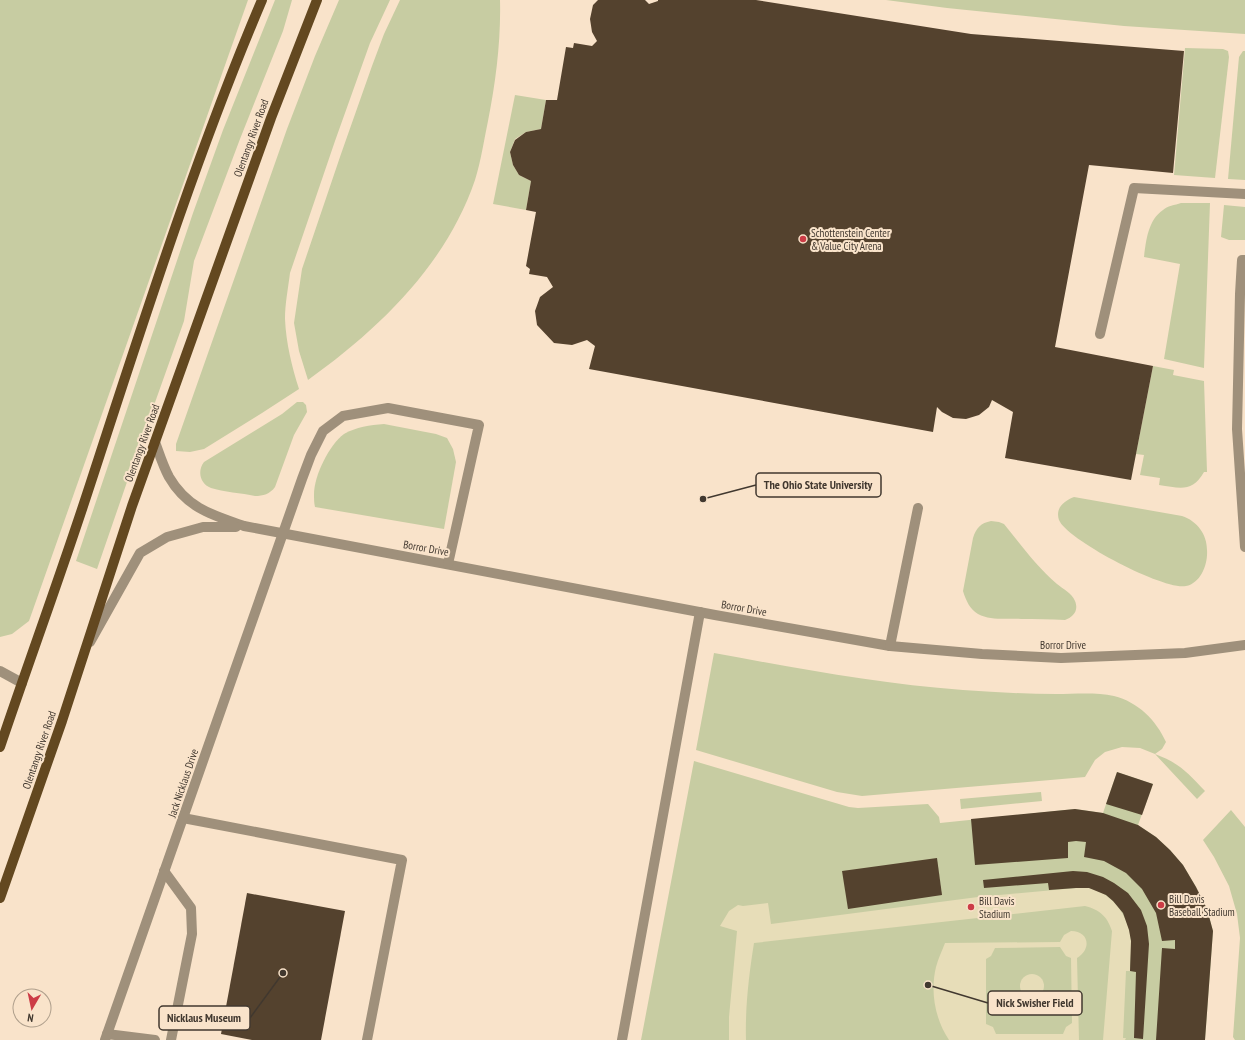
<svg xmlns="http://www.w3.org/2000/svg" width="1245" height="1040" font-family="'PT Sans Narrow',sans-serif">
<style>
.green{fill:#c7cca2}
.sand{fill:#e7ddb8;fill-rule:evenodd}
.building{fill:#54422e}
.lines{fill:none;stroke-linecap:round;stroke-linejoin:round}
.minor{stroke:#9f907b;stroke-width:10}
.major{stroke:#634820;stroke-width:10}
.poi-dot{fill:#cc3c46;stroke:#f9e3ca;stroke-width:1.5}
.labels{text-anchor:middle;dominant-baseline:central;stroke-width:4;stroke-linejoin:round;paint-order:stroke}
.street-label{font-size:11px;fill:#41382f;stroke:#f9e3ca}
.poi-label{font-size:11px;fill:#41382f;stroke:#f9e3ca;text-anchor:start}
.leader{fill:none;stroke:#41382f;stroke-width:1.5}
.callout-dot{fill:#41382f;stroke:#f9e3ca;stroke-width:1.5}
.callout{fill:#f9e3ca;stroke:#41382f;stroke-width:1.5}
.callout-label{font-size:12px;text-anchor:middle;font-weight:bold;fill:#41382f}
</style>
<rect width="100%" height="100%" fill="#f9e3ca"/>
<!-- green -->
<g class="green">
<polygon points="0,0 248,0 29,621 12,634 0,637"/>
<polygon points="275,0 292,0 283,31 240,139 194,261 184,321 137,453 97,569 76,561 193,213 223,130"/>
<path d="M 339,0 L 390,0 L 370,43 L 335,141 L 290,273 C 288,289 285,304 285,319 C 286,343 292,367 299,389 L 262,413 L 204,449 L 190,452 L 176,451 L 176,444 L 287,129 L 315,56 Z"/>
<path d="M 400,0 L 500,0 C 501,40 496,81 488,121 C 484,140 481,161 475,180 C 446,265 379,329 308,380 L 299,351 L 294,323 L 302,269 L 341,154 L 372,66 L 384,34 Z"/>
<polygon points="886,0 1245,0 1245,34 1124,26 947,8"/>
<polygon points="1185,48 1223,49 1228,51 1229,57 1215,178 1174,175"/>
<polygon points="1243,51 1245,51 1245,180 1228,179 1239,57"/>
<polygon points="515,95 546,100 541,129 526,132 515,139 510,152 513,165 519,175 531,181 526,210 493,204"/>
<path d="M 1181,203 L 1210,203 L 1204,368 L 1164,359 L 1180,264 L 1144,257 C 1146,241 1148,220 1163,210 C 1167,206 1175,205 1181,203 Z"/>
<polygon points="1224,205 1245,207 1245,240 1229,240 1221,237"/>
<path d="M 1153,366 L 1174,370 L 1173,375 L 1204,381 L 1207,472 L 1204,472 C 1192,493 1180,488 1159,485 L 1160,478 L 1140,475 L 1144,455 L 1136,454 Z"/>
<path d="M 297,402 L 303,402 L 306,405 L 307,412 L 294,435 L 275,487 C 270,494 263,496 255,496 C 242,493 223,492 211,488 C 200,484 197,471 204,462 L 282,414 Z"/>
<path d="M 384,424 L 436,434 L 447,438 L 453,449 L 456,462 L 444,529 L 315,507 C 314,503 314,499 314,494 C 314,476 329,445 344,434 C 356,427 370,425 384,424 Z"/>
<path d="M 1074,497 L 1182,516 C 1197,521 1207,534 1207,550 C 1208,564 1201,583 1186,586 C 1165,591 1067,540 1059,520 C 1055,508 1064,501 1074,497 Z"/>
<path d="M 991,521 L 999,522 L 1004,524 C 1021,545 1037,567 1057,584 C 1063,589 1072,593 1075,601 C 1079,611 1073,617 1065,620 C 1050,619 1036,619 1021,619 C 1008,618 991,621 978,614 C 970,609 966,601 963,591 L 973,538 C 976,528 981,523 991,521 Z"/>
<path d="M 714,653 C 796,668 879,684 963,690 C 994,692 1025,694 1056,694 C 1075,694 1096,692 1114,696 C 1138,702 1156,720 1166,742 L 1162,749 L 1155,754 C 1179,763 1187,772 1205,791 L 1197,799 L 1155,754 L 1140,748 L 1122,747 L 1105,752 L 1095,760 L 1085,777 L 862,796 L 837,792 L 696,750 Z"/>
<polygon points="694,761 849,807 858,808 928,804 939,817 940,823 1075,809 1103,813 1117,772 1153,784 1138,825 1156,837 1170,850 1183,865 1196,887 1207,909 1213,931 1205,1040 641,1040"/>
<polygon points="1041,792 1042,801 961,809 960,799"/>
<polygon points="1231,810 1245,827 1245,1040 1235,1040 1233,1037 1240,938 1237,914 1229,886 1214,857 1203,840"/>
</g>
<!-- sand -->
<g class="sand">
<path d="M 1076,888 C 1080,888 1085,888 1089,888 C 1113,893 1129,917 1131,940 C 1132,950 1130,961 1130,971 L 1126,971 L 1123,1038 L 1126,1038 L 1125,1040 L 1103,1040 L 1112,931 C 1107,916 1100,910 1085,906 L 754,943 C 749,974 745,1008 746,1040 L 729,1040 L 729,1017 L 737,931 L 720,926 L 729,911 L 738,905 L 743,906 L 768,903 L 771,924 L 978,897 Z"/>
<path d="M 1071,931 C 1089,931 1092,949 1077,958 L 1079,1040 L 949,1040 C 935,1019 930,992 936,967 C 938,959 942,951 945,943 L 1060,942 L 1064,935 ZM 995,948 L 1060,947 L 1066,956 L 1071,958 L 1072,1023 L 1066,1027 L 1063,1034 L 996,1034 L 993,1027 L 986,1024 L 986,959 L 991,956 Z"/>
<circle cx="1032" cy="986" r="12"/>
</g>
<!-- building -->
<g class="building">
<polygon points="598,0 645,0 649,4 658,1 658,0 756,0 971,34 1184,51 1173,173 1089,165 1055,347 1153,366 1131,480 1005,458 1013,412 992,400 989,407 979,415 966,419 953,418 942,412 937,407 933,432 589,369 595,346 587,340 572,345 554,343 537,325 535,311 540,297 553,287 547,277 529,274 530,269 526,266 536,212 526,210 531,181 519,175 513,165 510,152 515,140 526,132 541,129 546,100 557,100 566,47 573,48 574,43 592,46 597,41 592,32 590,19 593,5"/>
<polygon points="1117,772 1153,784 1142,815 1106,804"/>
<polygon points="1075,809 1103,813 1138,825 1156,837 1170,850 1183,865 1196,887 1207,909 1213,931 1205,1040 1156,1040 1162,948 1175,949 1175,940 1162,941 1156,913 1142,889 1126,873 1104,861 1084,857 1086,842 1076,841 1068,842 1068,858 975,865 971,819"/>
<polygon points="937,858 942,895 848,909 842,871"/>
<polygon points="1073,871 1087,872 1103,877 1114,883 1128,893 1141,910 1147,926 1149,944 1143,1039 1134,1038 1136,972 1130,971 1131,941 1129,930 1123,913 1113,901 1106,895 1089,888 1076,888 1049,890 1048,883 984,888 983,880"/>
<polygon points="247,893 345,911 321,1040 252,1040 221,1034"/>
</g>
<g class="lines">
<!-- minor -->
<g class="minor">
<polyline points="1245,260 1242,260 1240,294 1237,429 1245,547"/>
<polyline points="1100,334 1134,188 1245,194"/>
<path d="M 155,442 C 159,453 163,466 169,477 C 187,508 212,515 244,526 L 715,615 L 890,646 L 982,654 L 1061,658 L 1185,653 L 1245,645"/>
<polyline points="90,642 140,553 167,537 203,527 236,527"/>
<polyline points="890,646 918,508"/>
<polyline points="0,671 22,683"/>
<polyline points="183,818 402,860 367,1040"/>
<polyline points="164,871 191,908 192,934 171,1040"/>
<polyline points="107,1034 155,1040"/>
<polyline points="105,1040 302,479 311,455 323,431 343,416 388,408 479,425 448,564"/>
<polyline points="622,1040 700,612"/>
</g>
<!-- major -->
<g class="major">
<path d="M 0,747 C 29,661 60,577 88,491 C 142,326 194,160 262,0"/>
<polyline points="0,898 62,721 132,506 271,118 317,0"/>
</g>
</g>
<!-- markers -->
<g class="poi-dot">
<circle cx="803" cy="239" r="4"/>
<circle cx="1161" cy="905" r="4"/>
<circle cx="971" cy="907" r="4"/>
</g>
<g class="labels">
<!-- street labels -->
<g class="street-label">
<text transform="translate(251 138) rotate(-70)">Olentangy River Road</text>
<text transform="translate(142 443) rotate(-70)">Olentangy River Road</text>
<text transform="translate(426 548) rotate(10)">Borror Drive</text>
<text transform="translate(744 608) rotate(10)">Borror Drive</text>
<text x="1063" y="645">Borror Drive</text>
<text transform="translate(39 750) rotate(-71)">Olentangy River Road</text>
<text transform="translate(183 783) rotate(-71)">Jack Nicklaus Drive</text>
</g>
<!-- poi labels -->
<g class="poi-label">
<text x="811" y="233">Schottenstein Center<tspan x="811" dy="13">&amp; Value City Arena</tspan></text>
<text x="1169" y="899">Bill Davis<tspan x="1169" dy="13">Baseball Stadium</tspan></text>
<text x="979" y="901">Bill Davis<tspan x="979" dy="13">Stadium</tspan></text>
</g>
</g>
<!-- callouts -->
<path class="leader" d="M703 499L756 485M928 985L988 1003M283 973L250 1018"/>
<g class="callout-dot">
<circle cx="703" cy="499" r="4"/>
<circle cx="928" cy="985" r="4"/>
<circle cx="283" cy="973" r="4"/>
</g>
<g class="callout">
<rect x="756" y="473" width="125" height="24" rx="4"/>
<rect x="988" y="991" width="94" height="24" rx="4"/>
<rect x="159" y="1006" width="91" height="24" rx="4"/>
</g>
<g class="callout-label">
<text x="818" y="489">The Ohio State University</text>
<text x="1035" y="1007">Nick Swisher Field</text>
<text x="204" y="1022">Nicklaus Museum</text>
</g>
<!-- north arrow -->
<g transform="translate(32 1008) rotate(189)"><circle r="19" fill="#f9e3ca" stroke="#af9f8c"/>
<path d="M0-3L7 15L0 10L-7 15Z" fill="#cc3c46"/>
<text y="-6" font-size="11" font-weight="bold" text-anchor="middle" fill="#41382f">N</text>
</g>
</svg>
